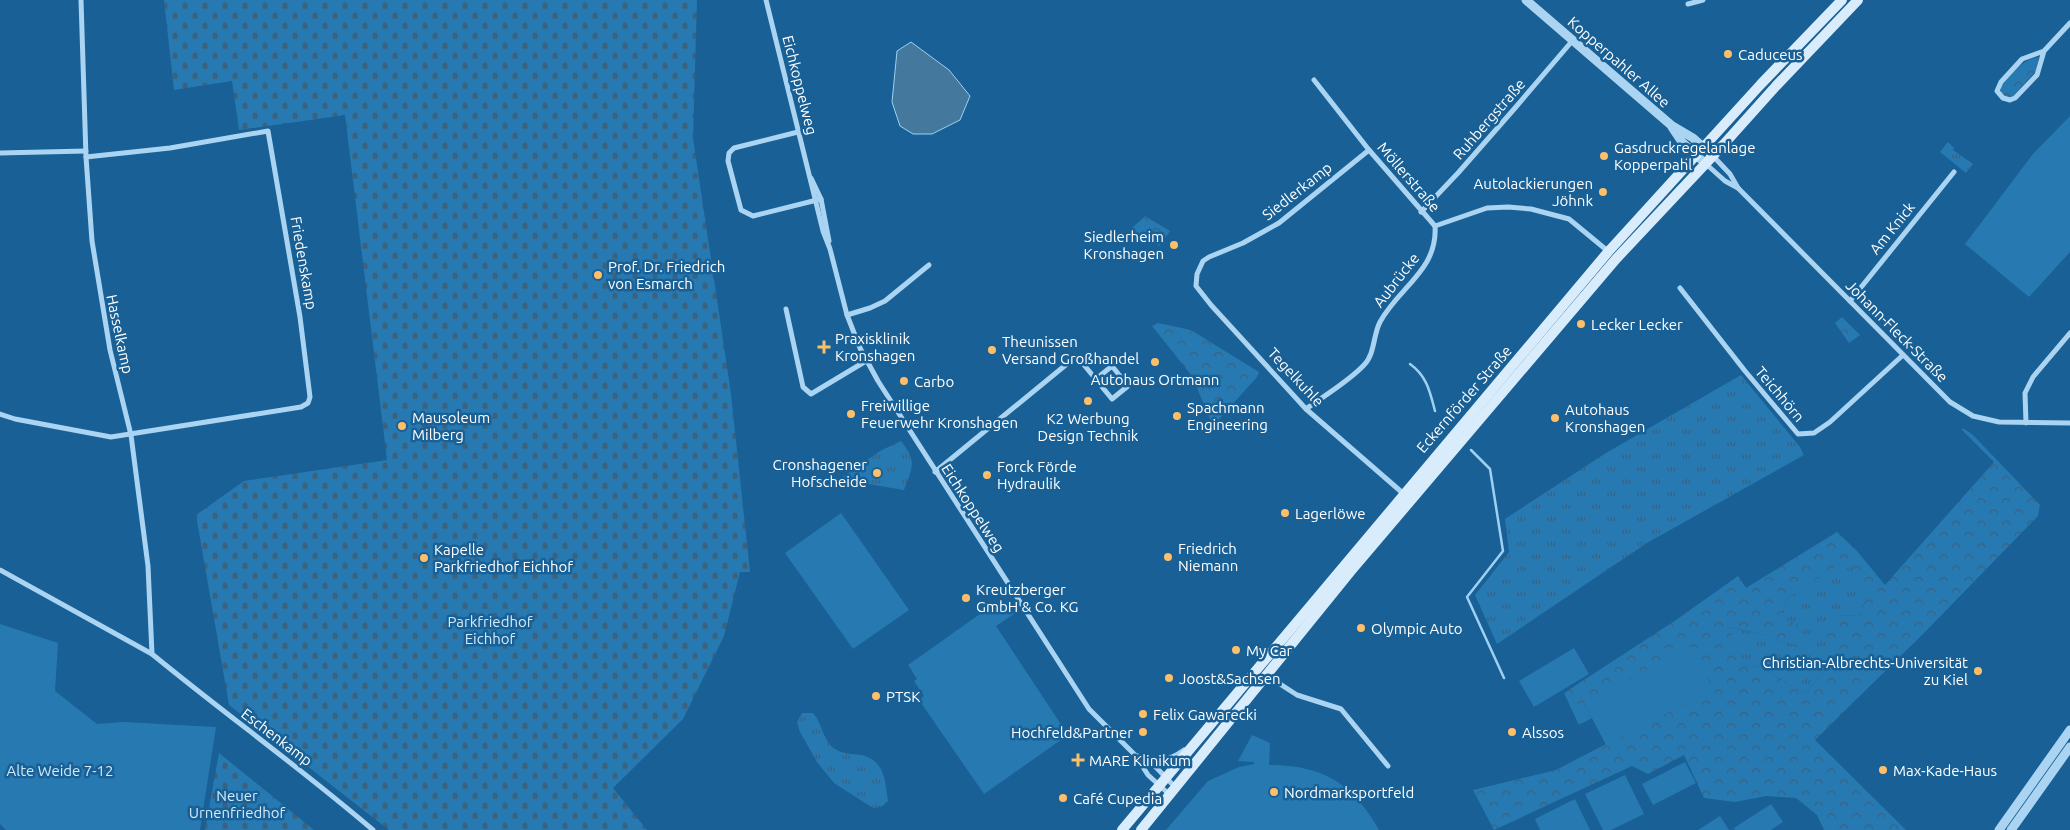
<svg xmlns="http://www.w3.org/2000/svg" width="2070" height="830" font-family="Ubuntu,sans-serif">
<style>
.grass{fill:url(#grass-tufts)}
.forest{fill:url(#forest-crowns);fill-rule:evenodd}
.cemetery{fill:url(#cemetery-stones)}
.garden{fill:#2779b2}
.water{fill:#44789d;stroke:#9cd1f3}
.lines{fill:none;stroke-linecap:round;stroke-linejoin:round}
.stream{stroke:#9cd1f3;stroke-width:2.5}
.minor{stroke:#aad4f1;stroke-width:5}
.tertiary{stroke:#aad4f1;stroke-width:9}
.secondary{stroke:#d8ecfb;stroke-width:10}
.poi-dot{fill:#ffbf69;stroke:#186095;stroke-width:2}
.labels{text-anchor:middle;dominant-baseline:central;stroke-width:5;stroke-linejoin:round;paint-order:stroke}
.poi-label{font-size:15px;fill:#fff;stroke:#186095;text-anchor:start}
.street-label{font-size:15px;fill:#fff;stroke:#186095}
.park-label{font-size:15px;fill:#d1eafc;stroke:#186095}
</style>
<defs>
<pattern id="grass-tufts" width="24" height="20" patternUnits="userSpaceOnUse" patternTransform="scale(1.25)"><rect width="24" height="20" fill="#2779b2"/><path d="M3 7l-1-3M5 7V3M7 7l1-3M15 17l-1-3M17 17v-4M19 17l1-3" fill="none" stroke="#3a627f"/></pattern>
<pattern id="forest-crowns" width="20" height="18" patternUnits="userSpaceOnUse" patternTransform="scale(1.25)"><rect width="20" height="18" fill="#2779b2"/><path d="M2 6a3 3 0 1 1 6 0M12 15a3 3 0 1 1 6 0" fill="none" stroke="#3a627f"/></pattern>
<pattern id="cemetery-stones" width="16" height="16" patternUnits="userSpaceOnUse" patternTransform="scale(1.25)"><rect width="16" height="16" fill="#2779b2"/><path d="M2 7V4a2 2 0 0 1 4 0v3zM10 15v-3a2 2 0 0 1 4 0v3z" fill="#3a627f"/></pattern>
</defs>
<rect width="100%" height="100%" fill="#186095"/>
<!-- grass -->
<g class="grass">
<polygon points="1948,142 1954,148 1953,150 1973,164 1966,173 1940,152"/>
<polygon points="1741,375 1800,447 1804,455 1647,543 1497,644 1475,595 1509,552 1505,519 1606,453"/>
<path d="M 901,441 C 917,461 913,467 904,490 L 862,483 L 831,485 L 880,451 Z"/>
<polygon points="1848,557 1866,600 1859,615 1837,616 1826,633 1825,671 1805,694 1761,667 1744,665 1728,627 1766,635 1798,647 1782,618 1787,599"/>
<path d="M 802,713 L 813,713 C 822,723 823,741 835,749 C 843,754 853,754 861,755 C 885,760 885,781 888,801 L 881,807 L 873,808 L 834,783 L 817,762 L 800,732 L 797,722 Z"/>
</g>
<!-- forest -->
<g class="forest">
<path d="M 2039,57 L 2035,72 L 2012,97 L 2006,97 L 2001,92 L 2001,87 C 2012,72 2021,61 2039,57 Z"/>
<polygon points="1145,216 1170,231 1159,246 1131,229"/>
<polygon points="1842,317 1860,335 1849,343 1835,323"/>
<polygon points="1158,323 1191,330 1259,372 1257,377 1213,426 1192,376 1152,326"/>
<path d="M 1963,428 L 1973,435 L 2040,505 L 2038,516 L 1925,632 L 1815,740 L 1906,830 L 1824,830 L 1817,815 L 1796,798 L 1766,796 L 1735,802 L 1704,798 L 1684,755 L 1648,774 L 1632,766 L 1494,830 L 1473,790 L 1556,770 L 1712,689 L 1584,703 L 1592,718 L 1579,725 L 1564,693 L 1676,620 L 1738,576 L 1746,588 L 1837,532 L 1857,551 L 1885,585 L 1994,462 L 1962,430 ZM 1848,558 L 1866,600 L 1859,615 L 1837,616 L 1825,633 L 1825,671 L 1805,694 L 1761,667 L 1744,665 L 1729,627 L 1766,635 L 1798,647 L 1804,627 L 1782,618 L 1787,599 Z"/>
</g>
<!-- cemetery -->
<g class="cemetery">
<polygon points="164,0 697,0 693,138 731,394 750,572 740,572 724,636 683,719 613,788 647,830 389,830 229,705 196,515 244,481 387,460 345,115 239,130 232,81 174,90"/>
<polygon points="219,753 314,830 205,830"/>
</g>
<!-- garden -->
<g class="garden">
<polygon points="2070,116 2070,252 2029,297 1965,244 2033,154"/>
<polygon points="841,513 909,610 853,649 785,553"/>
<polygon points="1001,599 1014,614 996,626 1068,735 984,794 919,700 924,696 914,681 917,679 908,665"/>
<polygon points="0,624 58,643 55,691 97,724 123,722 216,727 200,830 6,830 0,824"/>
<polygon points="1691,647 1713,689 1606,745 1584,703"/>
<polygon points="1574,648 1589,674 1534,707 1519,681"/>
<path d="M 1252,735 L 1270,743 L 1269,765 C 1322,765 1353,783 1379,830 L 1166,830 L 1208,781 L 1239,767 L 1254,764 L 1254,762 L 1238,761 Z"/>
<polygon points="1685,762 1696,783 1653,805 1642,784"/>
<polygon points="1625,775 1644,814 1611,830 1603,830 1585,794"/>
<polygon points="1575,799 1590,830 1540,830 1535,819"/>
<polygon points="1771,804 1783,822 1771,830 1735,830 1734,828"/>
<polygon points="1720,816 1729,830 1698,830"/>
</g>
<!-- water -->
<polygon class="water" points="911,42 949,70 970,96 960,120 932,134 913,134 900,126 892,102 897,51"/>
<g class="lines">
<!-- stream -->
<g class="stream">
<path d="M 1410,364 C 1427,376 1430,392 1435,411"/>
<polyline points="1471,450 1490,469 1503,551 1467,597 1504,678"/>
</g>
<!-- minor -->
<g class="minor">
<path d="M 81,0 L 86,157 L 92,241 L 110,350 L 131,435 L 148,566 L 152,654 C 225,714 302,769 373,830"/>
<polyline points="766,0 823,231 830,249 847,315 860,348 878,381 1089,709 1136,756 1148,775 1170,795"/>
<polyline points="1688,4 1703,0"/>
<polyline points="2044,51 2037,75 2015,98 2010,100 2003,98 1997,91 2001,82 2022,59 2044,51 2070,23"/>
<polyline points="1314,80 1369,150 1435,226 1487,208 1508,207 1531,209 1569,219 1609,252"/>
<polyline points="798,132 734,148 729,153 728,161 741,210 753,216 821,199"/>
<polyline points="1369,150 1279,223 1243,243 1209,257 1203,261 1197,274 1196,286 1211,305 1306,409 1405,495"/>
<polyline points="0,153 86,151"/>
<polyline points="1713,156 1730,174 1738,188 1950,402 1973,416 1999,422 2070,423"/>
<polyline points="1706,164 1725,181 1738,188"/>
<polyline points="811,178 821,199 829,241"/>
<polyline points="1421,212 1458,173 1515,108 1573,40"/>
<polyline points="1680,288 1745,371 1798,434 1814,433 1830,422 1903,355"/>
<polyline points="1850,301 1954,172"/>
<polyline points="786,309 803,387 811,394 866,361"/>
<polyline points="847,315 870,308 885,301 929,265"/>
<path d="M 1306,409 C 1325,395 1348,382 1364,365 C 1375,354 1373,335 1380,322 C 1399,287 1438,270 1435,226"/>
<polyline points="0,414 15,419 111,437 301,407 308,403 310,397 300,317 268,131 170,148 86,157"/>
<polyline points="2026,423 2025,393 2033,377 2070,333"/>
<polyline points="935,472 1073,359 1080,360 1112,399 1128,386 1112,366 1096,379"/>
<polyline points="0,570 152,654"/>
<polyline points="1266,675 1297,695 1341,709 1388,766"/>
<path d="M 1137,756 C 1156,762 1168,762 1184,750"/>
<polyline points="1149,760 1176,788"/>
</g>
<!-- tertiary -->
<g class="tertiary">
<polyline points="1526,0 1671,125 1693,138 1713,156"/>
<polyline points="1672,127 1682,142 1706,164"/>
<polyline points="1999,830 2070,730"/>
<polyline points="2011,830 2070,747"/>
</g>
<!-- secondary -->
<g class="secondary">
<polyline points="1122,830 1608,252 1761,84 1842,0"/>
<polyline points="1141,830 1350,572 1616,259 1724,144 1776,86 1858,0"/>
</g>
</g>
<!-- markers -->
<g class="poi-dot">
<circle cx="1728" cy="54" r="5"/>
<circle cx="1604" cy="156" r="5"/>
<circle cx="1603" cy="192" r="5"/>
<circle cx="1174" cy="245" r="5"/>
<circle cx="598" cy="275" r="5"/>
<circle cx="1581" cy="324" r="5"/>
<path d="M821.5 339.5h5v5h5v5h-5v5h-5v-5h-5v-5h5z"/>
<circle cx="992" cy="350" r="5"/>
<circle cx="1155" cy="362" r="5"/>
<circle cx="904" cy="381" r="5"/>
<circle cx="1088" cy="401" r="5"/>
<circle cx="851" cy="414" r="5"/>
<circle cx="1177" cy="416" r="5"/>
<circle cx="1555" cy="418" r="5"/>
<circle cx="402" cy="426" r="5"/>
<circle cx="877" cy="473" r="5"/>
<circle cx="987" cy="475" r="5"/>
<circle cx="1285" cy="513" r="5"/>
<circle cx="1168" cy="557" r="5"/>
<circle cx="424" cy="558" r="5"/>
<circle cx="966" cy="598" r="5"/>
<circle cx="1361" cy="628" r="5"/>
<circle cx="1236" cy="650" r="5"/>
<circle cx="1978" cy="671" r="5"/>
<circle cx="1169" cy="678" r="5"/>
<circle cx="876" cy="696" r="5"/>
<circle cx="1143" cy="714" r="5"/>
<circle cx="1143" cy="732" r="5"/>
<circle cx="1512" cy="732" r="5"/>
<path d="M1075.5 752.5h5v5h5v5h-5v5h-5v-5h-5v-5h5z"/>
<circle cx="1883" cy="770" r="5"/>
<circle cx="1274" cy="792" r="5"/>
<circle cx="1063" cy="798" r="5"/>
</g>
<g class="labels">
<!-- poi labels -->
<g class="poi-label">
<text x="1738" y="54">Caduceus</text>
<text x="1614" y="147">Gasdruckregelanlage<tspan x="1614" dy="17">Kopperpahl</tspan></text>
<text x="1593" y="183" text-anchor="end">Autolackierungen<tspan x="1593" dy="17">Jöhnk</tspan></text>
<text x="1164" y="236" text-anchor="end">Siedlerheim<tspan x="1164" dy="17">Kronshagen</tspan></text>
<text x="608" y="266">Prof. Dr. Friedrich<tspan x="608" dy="17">von Esmarch</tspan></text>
<text x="1591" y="324">Lecker Lecker</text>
<text x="835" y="338">Praxisklinik<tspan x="835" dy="17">Kronshagen</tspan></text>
<text x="1002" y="341">Theunissen<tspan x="1002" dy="17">Versand Großhandel</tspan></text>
<text x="1155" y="379" text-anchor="middle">Autohaus Ortmann</text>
<text x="914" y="381">Carbo</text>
<text x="861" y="405">Freiwillige<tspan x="861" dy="17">Feuerwehr Kronshagen</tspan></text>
<text x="1187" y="407">Spachmann<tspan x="1187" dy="17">Engineering</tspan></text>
<text x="1565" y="409">Autohaus<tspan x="1565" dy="17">Kronshagen</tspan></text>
<text x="412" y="417">Mausoleum<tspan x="412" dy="17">Milberg</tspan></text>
<text x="1088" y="418" text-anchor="middle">K2 Werbung<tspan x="1088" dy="17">Design Technik</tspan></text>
<text x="867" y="464" text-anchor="end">Cronshagener<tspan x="867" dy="17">Hofscheide</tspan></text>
<text x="997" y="466">Forck Förde<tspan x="997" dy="17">Hydraulik</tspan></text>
<text x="1295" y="513">Lagerlöwe</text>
<text x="1178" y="548">Friedrich<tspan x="1178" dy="17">Niemann</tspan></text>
<text x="434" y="549">Kapelle<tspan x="434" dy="17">Parkfriedhof Eichhof</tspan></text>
<text x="976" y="589">Kreutzberger<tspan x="976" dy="17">GmbH &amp; Co. KG</tspan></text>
<text x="1371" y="628">Olympic Auto</text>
<text x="1246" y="650">My Car</text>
<text x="1968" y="662" text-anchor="end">Christian-Albrechts-Universität<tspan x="1968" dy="17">zu Kiel</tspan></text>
<text x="1179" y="678">Joost&amp;Sachsen</text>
<text x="886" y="696">PTSK</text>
<text x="1153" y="714">Felix Gawarecki</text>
<text x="1133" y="732" text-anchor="end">Hochfeld&amp;Partner</text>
<text x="1522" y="732">Alssos</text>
<text x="1089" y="760">MARE Klinikum</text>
<text x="1893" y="770">Max-Kade-Haus</text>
<text x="1284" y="792">Nordmarksportfeld</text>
<text x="1073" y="798">Café Cupedia</text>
</g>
<!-- street labels -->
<g class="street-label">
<text transform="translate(1619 62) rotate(41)">Kopperpahler Allee</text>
<text transform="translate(800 85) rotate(76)">Eichkoppelweg</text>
<text transform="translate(1489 119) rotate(-49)">Ruhbergstraße</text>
<text transform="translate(1409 177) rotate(49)">Möllerstraße</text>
<text transform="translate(1297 191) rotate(-38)">Siedlerkamp</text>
<text transform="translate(1892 228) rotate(-51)">Am Knick</text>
<text transform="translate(304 263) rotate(80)">Friedenskamp</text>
<text transform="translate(1396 280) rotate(-52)">Aubrücke</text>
<text transform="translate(1897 331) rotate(45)">Johann-Fleck-Straße</text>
<text transform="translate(120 334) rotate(78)">Hasselkamp</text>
<text transform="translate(1296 377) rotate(47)">Tegelkuhle</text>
<text transform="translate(1780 394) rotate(50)">Teichhörn</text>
<text transform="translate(1464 399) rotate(-49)">Eckernförder Straße</text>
<text transform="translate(973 508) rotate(57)">Eichkoppelweg</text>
<text transform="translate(277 737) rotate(37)">Eschenkamp</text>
</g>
<!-- park labels -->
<g class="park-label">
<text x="490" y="621">Parkfriedhof<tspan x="490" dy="17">Eichhof</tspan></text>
<text x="60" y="770">Alte Weide 7-12</text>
<text x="237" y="795">Neuer<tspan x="237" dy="17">Urnenfriedhof</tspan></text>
</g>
</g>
</svg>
